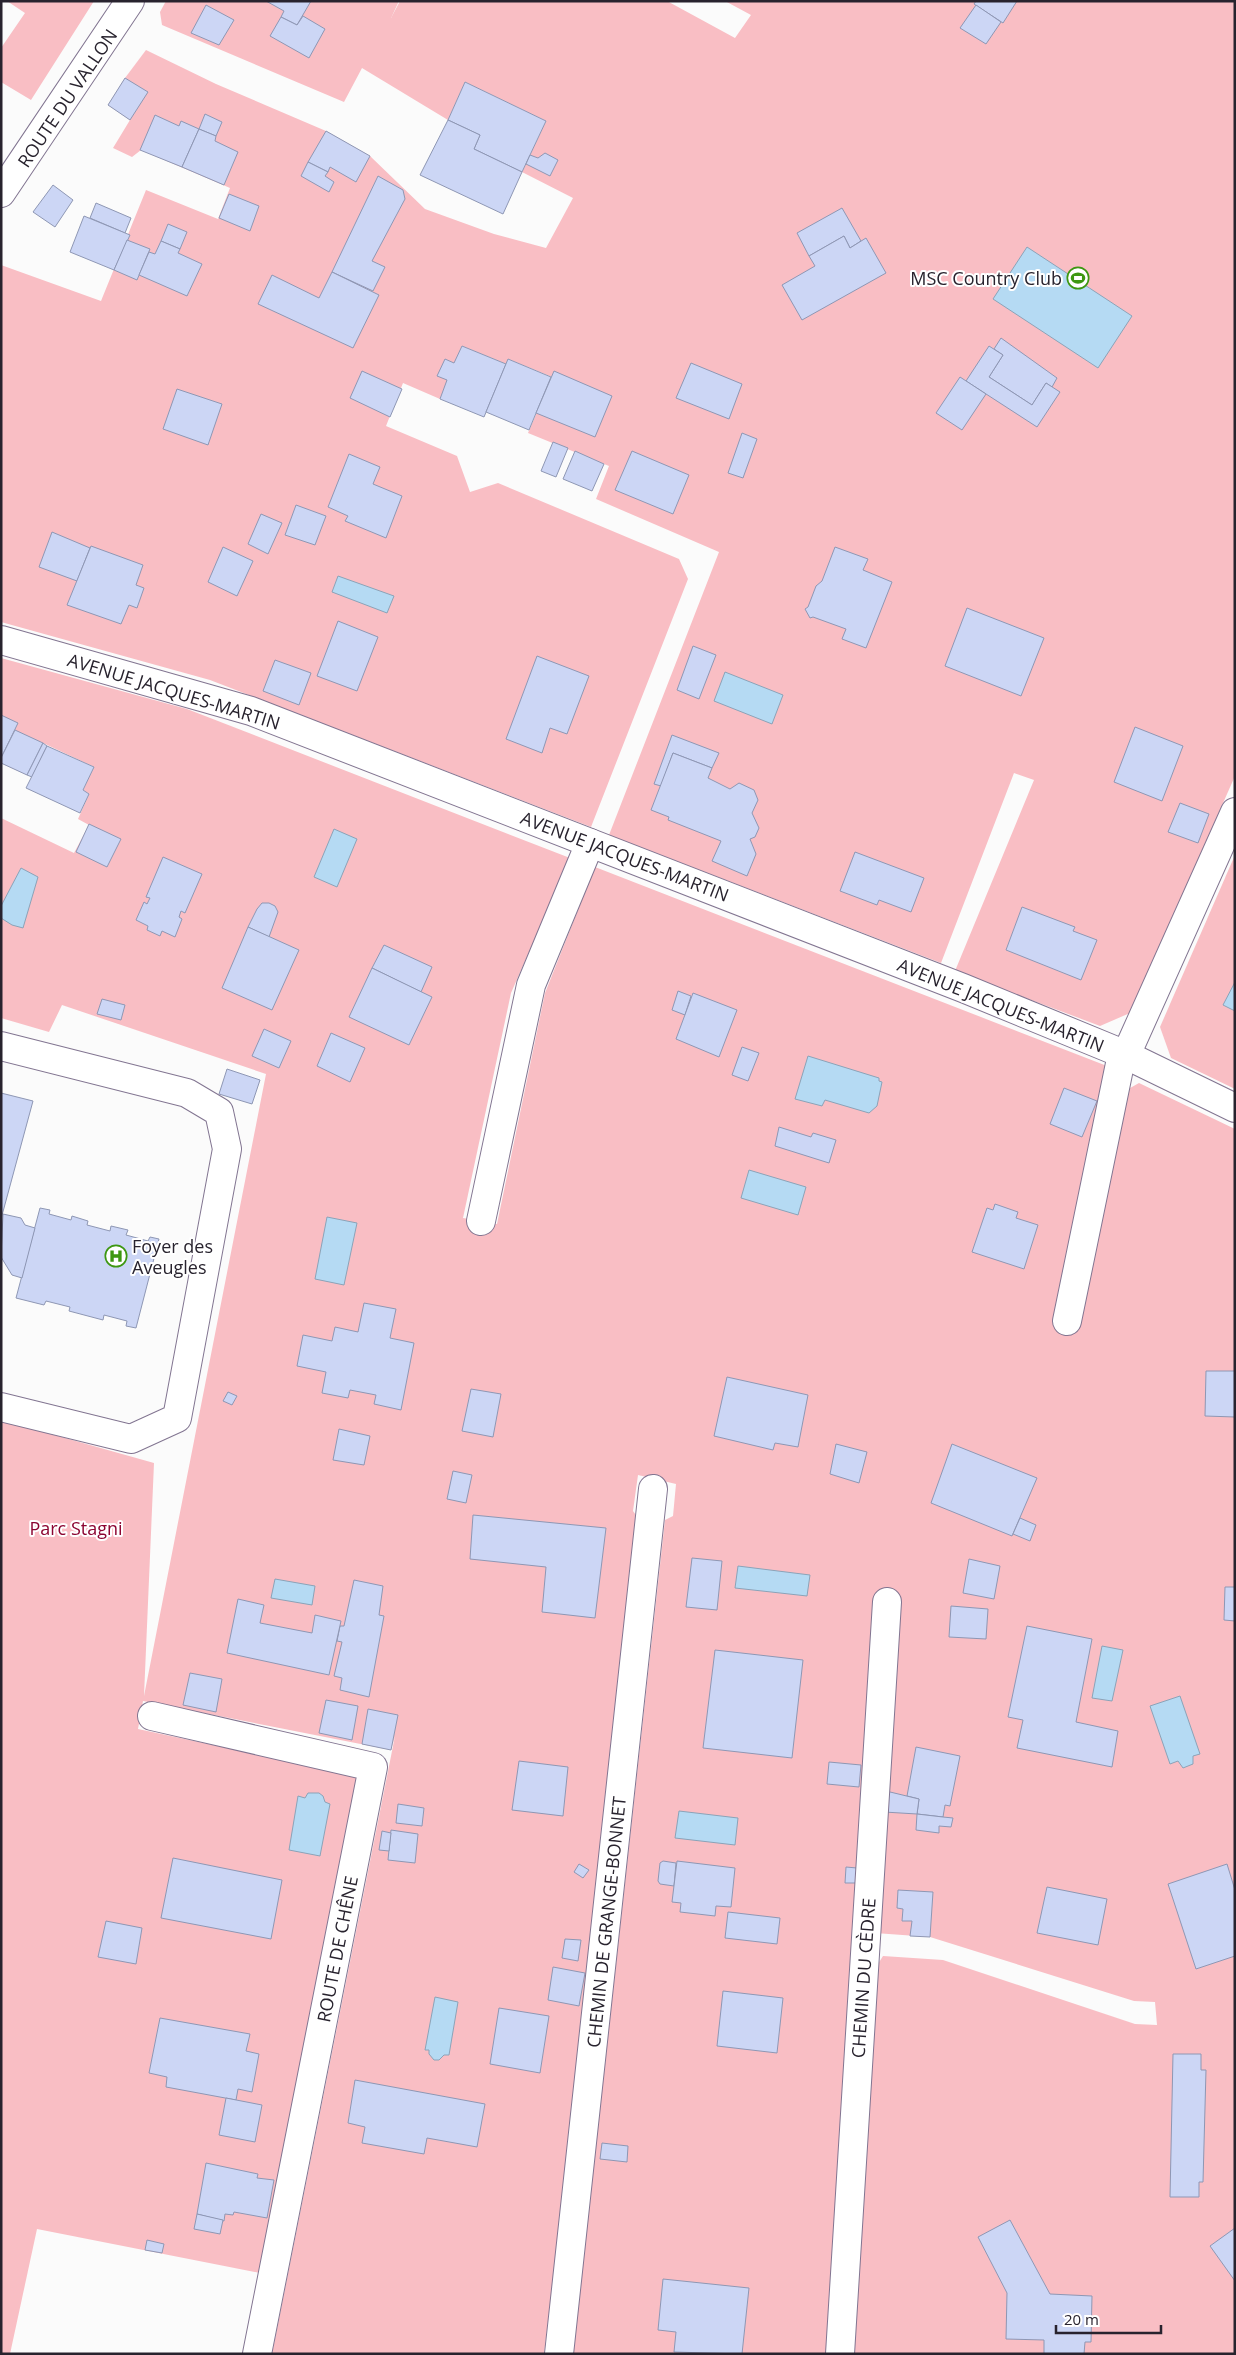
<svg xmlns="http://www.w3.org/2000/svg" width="1236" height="2355" font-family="'Open Sans',sans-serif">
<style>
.green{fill:#f9bec4}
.water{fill:#b5daf3;stroke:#8ba3b8}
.building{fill:#ccd6f5;stroke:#8e97b4}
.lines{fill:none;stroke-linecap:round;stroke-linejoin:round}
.minor-casing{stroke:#827591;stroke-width:30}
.major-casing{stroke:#827591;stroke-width:30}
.minor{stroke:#fff;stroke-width:28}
.major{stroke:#fff;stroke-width:28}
.labels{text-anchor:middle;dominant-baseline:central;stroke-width:4;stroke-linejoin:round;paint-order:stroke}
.street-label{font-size:18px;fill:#28232e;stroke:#fff}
.poi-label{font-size:18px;fill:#28232e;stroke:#fff;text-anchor:end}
.park-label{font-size:18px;fill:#8b0532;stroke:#fff}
</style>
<rect width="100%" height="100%" fill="#fbfbfb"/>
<!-- green -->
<g class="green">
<polygon points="7,1 94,1 31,100 1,82 1,48 25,13"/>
<polygon points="166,1 399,1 391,18 400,1 667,1 735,38 751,15 725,1 1235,1 1235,776 1130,1013 1100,1026 955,971 1034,780 1014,773 941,963 609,835 719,552 596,499 609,466 528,433 552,377 508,359 506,364 462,346 440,399 403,383 386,426 457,456 470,492 498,483 679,559 688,579 591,827 210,680 1,622 1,265 101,301 146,190 218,219 230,188 141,150 132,157 113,148 130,120 108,105 125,78 146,50 216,84 326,131 370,156 425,209 494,234 546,248 573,198 522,172 546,121 465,82 448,120 362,68 344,102 162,25 160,12"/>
<polygon points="1,658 187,709 570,858 511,993 463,1218 497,1224 545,993 595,867 1107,1066 1123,1092 1139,1083 1235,1129 1235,2354 848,2354 871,1975 883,1956 943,1960 1135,2024 1157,2025 1155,2002 1134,2001 930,1937 875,1933 831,2354 573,2354 665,1520 673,1516 676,1484 638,1475 633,1511 638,1518 600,1851 575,2099 544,2354 272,2354 395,1736 391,1750 143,1701 138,1729 358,1776 260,2273 37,2229 10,2354 1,2354 1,1420 154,1463 144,1696 266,1074 62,1005 49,1032 1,1018 1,818 74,853 89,825 78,819 89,794 83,790 94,767 43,743 27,775 1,763"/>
<polygon points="1235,855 1235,1089 1171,1058 1160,1027"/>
</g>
<!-- water -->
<g class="water">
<polygon points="1027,247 1132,316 1098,368 993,299"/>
<polygon points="338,576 394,596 387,613 332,592"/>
<polygon points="725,672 783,695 772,724 714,701"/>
<polygon points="334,829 357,839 337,887 314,877"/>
<polygon points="21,868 38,877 23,928 12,925 1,918 1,906"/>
<polygon points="1235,982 1235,1011 1223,1005"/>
<polygon points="808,1056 879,1078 879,1081 882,1082 877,1106 869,1113 825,1100 822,1106 795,1099"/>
<polygon points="749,1170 806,1187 798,1215 741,1198"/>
<polygon points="327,1217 357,1223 344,1285 315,1279"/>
<polygon points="738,1566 810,1575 807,1596 735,1588"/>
<polygon points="275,1579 315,1586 312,1605 271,1598"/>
<polygon points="1102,1646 1123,1650 1112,1701 1092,1698"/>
<polygon points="1180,1696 1200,1754 1193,1756 1193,1764 1183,1768 1178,1761 1170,1764 1150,1706"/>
<polygon points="308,1793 319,1793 323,1796 325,1802 330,1804 320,1856 289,1850 298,1796 305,1798"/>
<polygon points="679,1811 738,1818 735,1845 675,1838"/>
<polygon points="435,1997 458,2002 449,2055 444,2055 439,2060 434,2060 429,2054 429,2050 425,2050"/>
</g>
<!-- building -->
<g class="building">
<polygon points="266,1 311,1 297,25 281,17 284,11"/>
<polygon points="976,1 1017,1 1003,23 974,4"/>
<polygon points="206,5 234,20 219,45 191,33"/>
<polygon points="976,5 1001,22 986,44 960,28"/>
<polygon points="303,16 325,29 309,58 270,36 281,17 297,25"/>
<polygon points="125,78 148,92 130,120 108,105"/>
<polygon points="465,82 546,121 522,172 474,149 480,135 448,120"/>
<polygon points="205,114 222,122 216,136 199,129"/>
<polygon points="155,115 179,126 181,121 199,129 182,167 140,150"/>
<polygon points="448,120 480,135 474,149 522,172 503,214 420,175"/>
<polygon points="199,129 216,136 215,141 238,152 224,185 182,167"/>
<polygon points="326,131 370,156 356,182 330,167 328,172 308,162"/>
<polygon points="545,153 558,160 550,176 526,164 530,155 538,158"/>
<polygon points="308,162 328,172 325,176 334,182 329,192 301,176"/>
<polygon points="378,176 403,190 405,199 372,261 385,267 373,291 332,272"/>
<polygon points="53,185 73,200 55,227 33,212"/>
<polygon points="229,194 259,206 250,231 219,218"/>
<polygon points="96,203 131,218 125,233 90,218"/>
<polygon points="842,208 861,241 850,248 844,236 809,256 797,233"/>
<polygon points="84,216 130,235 114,270 70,252"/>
<polygon points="168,224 187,232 180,249 161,241"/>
<polygon points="844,236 850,248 866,238 886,273 802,320 782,285 815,266 809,256"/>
<polygon points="127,240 150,249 137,280 114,270"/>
<polygon points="161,241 180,249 178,253 202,264 187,296 139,275 149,252 155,254"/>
<polygon points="332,272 379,295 353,348 258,304 272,275 319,298"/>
<polygon points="1001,338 1057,378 1052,387 1046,383 1032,405 989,377 1003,355 994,349"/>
<polygon points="462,346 506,364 484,417 440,399 447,380 437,376 445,359 454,363"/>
<polygon points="989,346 1003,355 989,377 1032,405 1046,383 1060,392 1037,427 966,381"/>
<polygon points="508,359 551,377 529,430 486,412"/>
<polygon points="691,363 742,384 729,419 676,398"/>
<polygon points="362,371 402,389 390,417 350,398"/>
<polygon points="554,371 612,396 595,437 536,413"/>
<polygon points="960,377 986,394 962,430 936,413"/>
<polygon points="177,389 222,404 208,445 163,429"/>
<polygon points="742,433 757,439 743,478 728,473"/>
<polygon points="553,442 568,448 556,477 541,471"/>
<polygon points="575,451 604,464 592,491 563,479"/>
<polygon points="632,451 689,475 673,514 615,490"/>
<polygon points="349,454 380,467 373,484 402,496 386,538 345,521 348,516 328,507"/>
<polygon points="296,505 326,516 315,545 285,535"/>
<polygon points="261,514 282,523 268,554 248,544"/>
<polygon points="52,532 90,548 77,581 39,567"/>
<polygon points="91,546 143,565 136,585 144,588 137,608 129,605 121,624 67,605"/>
<polygon points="223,547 253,561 237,596 208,582"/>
<polygon points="835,547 868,559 863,570 892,582 866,648 842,639 846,629 813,617 810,618 805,609 808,607 816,586 822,581"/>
<polygon points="967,608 1044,638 1021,696 945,666"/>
<polygon points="338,621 378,637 357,691 317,676"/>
<polygon points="693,646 716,655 699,699 677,690"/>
<polygon points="537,656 589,676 567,734 550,728 542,753 506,739"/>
<polygon points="275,660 311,673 299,705 263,691"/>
<polygon points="1,715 18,723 1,758"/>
<polygon points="1135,727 1183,746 1162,801 1114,782"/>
<polygon points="15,730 43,743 27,775 1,763 1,758"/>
<polygon points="672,735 719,753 712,768 673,753 661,786 654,784"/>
<polygon points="43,743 47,746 32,777 27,775"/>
<polygon points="47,746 94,767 83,790 89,794 80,813 26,788"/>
<polygon points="673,753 712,768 708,778 730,789 739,783 754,790 758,800 752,813 759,828 755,837 750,839 756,854 747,876 712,861 721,841 668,820 669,817 651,810"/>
<polygon points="1180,803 1209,814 1198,843 1168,832"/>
<polygon points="89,824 121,839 107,867 76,852"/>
<polygon points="855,852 924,878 911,912 879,900 877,905 840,891"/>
<polygon points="163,857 202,874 185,913 181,911 179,917 182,919 175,937 162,931 160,936 147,930 148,926 136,920 144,902 147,904 150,898 146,897"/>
<polygon points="262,903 269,903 275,906 278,912 269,937 248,927 257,909"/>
<polygon points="1022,907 1075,927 1073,931 1097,940 1081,980 1006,950"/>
<polygon points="248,927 299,950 272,1010 222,988"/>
<polygon points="384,945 432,967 421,992 372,968"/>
<polygon points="372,968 432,997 409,1045 349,1017"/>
<polygon points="678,991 691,996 685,1015 672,1010"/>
<polygon points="693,993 737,1010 719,1057 676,1039"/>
<polygon points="102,999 125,1005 121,1020 97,1014"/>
<polygon points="264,1029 291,1041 279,1068 252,1056"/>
<polygon points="331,1033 365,1048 350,1082 317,1066"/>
<polygon points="742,1047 759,1053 748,1081 732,1075"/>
<polygon points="227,1069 260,1080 252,1104 219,1094"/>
<polygon points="1064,1088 1097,1101 1082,1137 1050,1124"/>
<polygon points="1,1093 33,1101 1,1219"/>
<polygon points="779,1127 811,1137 813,1133 836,1140 829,1163 775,1146"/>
<polygon points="995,1204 1018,1212 1016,1218 1038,1225 1024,1269 972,1252 987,1208 993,1210"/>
<polygon points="40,1208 50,1210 49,1214 71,1220 72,1216 88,1221 87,1225 110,1231 111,1226 128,1230 126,1235 148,1241 150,1237 159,1239 136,1328 126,1326 127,1321 104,1315 103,1320 69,1311 70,1307 46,1301 44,1305 16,1298"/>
<polygon points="3,1214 21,1218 25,1225 35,1228 22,1278 12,1275 1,1257"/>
<polygon points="364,1303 396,1309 390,1338 414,1343 401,1410 374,1404 376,1395 350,1390 348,1398 322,1393 326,1372 297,1366 303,1335 332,1341 335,1327 358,1332"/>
<polygon points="1206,1371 1235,1371 1235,1417 1205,1416"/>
<polygon points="727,1377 808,1395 798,1447 775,1443 773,1450 714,1436"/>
<polygon points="471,1389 501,1394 493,1437 462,1431"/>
<polygon points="228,1392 237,1396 232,1405 223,1401"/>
<polygon points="339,1429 370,1436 364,1465 333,1460"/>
<polygon points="836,1444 867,1452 859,1483 830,1474"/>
<polygon points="952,1444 1037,1478 1012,1536 931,1503"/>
<polygon points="453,1471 472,1475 466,1503 447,1499"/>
<polygon points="473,1515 606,1528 595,1618 542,1612 546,1567 470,1559"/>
<polygon points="1020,1518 1036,1525 1030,1541 1013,1534"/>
<polygon points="692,1558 722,1561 717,1610 686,1607"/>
<polygon points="969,1559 1000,1566 994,1599 963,1593"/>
<polygon points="354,1580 383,1586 379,1615 384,1616 369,1697 340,1690 342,1678 334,1676 342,1642 337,1641 340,1626 344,1626"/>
<polygon points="1225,1587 1235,1587 1235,1621 1224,1620"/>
<polygon points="238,1599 264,1605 260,1623 312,1633 315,1615 341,1621 329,1675 227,1653"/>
<polygon points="951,1606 988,1609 986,1639 949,1637"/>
<polygon points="1027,1626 1092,1639 1076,1722 1118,1731 1112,1767 1017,1748 1023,1720 1008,1717"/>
<polygon points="715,1650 803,1660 792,1758 703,1748"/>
<polygon points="190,1673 222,1679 216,1712 183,1705"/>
<polygon points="326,1700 358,1706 352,1740 319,1733"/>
<polygon points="368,1709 398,1715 391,1750 362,1744"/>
<polygon points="916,1747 960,1756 950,1806 945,1805 943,1817 917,1814 919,1799 907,1796"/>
<polygon points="519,1761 568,1767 563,1816 512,1810"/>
<polygon points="829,1762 861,1765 859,1787 827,1784"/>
<polygon points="886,1791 919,1799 917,1814 884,1812"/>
<polygon points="398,1804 424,1808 422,1826 396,1823"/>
<polygon points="917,1814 943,1817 953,1818 951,1827 939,1826 939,1833 916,1830"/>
<polygon points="391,1830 418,1834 415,1863 388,1860"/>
<polygon points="382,1831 391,1833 389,1851 379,1850"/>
<polygon points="173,1858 282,1880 271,1939 161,1918"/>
<polygon points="663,1861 676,1863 674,1886 660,1884 658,1881 660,1863"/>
<polygon points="677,1861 735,1868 731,1907 716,1906 715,1916 680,1912 681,1903 672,1902"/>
<polygon points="579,1864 589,1870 583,1878 574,1872"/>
<polygon points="1227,1864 1235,1890 1235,1956 1196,1969 1168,1884"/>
<polygon points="846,1867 857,1868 856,1883 845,1883"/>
<polygon points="1047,1887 1107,1899 1098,1945 1037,1933"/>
<polygon points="898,1890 933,1892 930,1937 910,1936 912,1921 902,1921 903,1909 897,1908"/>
<polygon points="728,1912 780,1918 777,1944 725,1938"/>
<polygon points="106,1921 142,1928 136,1964 98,1957"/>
<polygon points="565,1939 581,1940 578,1961 562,1958"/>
<polygon points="553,1967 585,1973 579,2006 548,2000"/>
<polygon points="723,1991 783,1998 777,2053 717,2046"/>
<polygon points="499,2008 549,2016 540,2073 490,2064"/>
<polygon points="160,2018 250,2034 246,2051 259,2054 252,2092 238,2089 236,2100 166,2087 167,2077 149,2073"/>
<polygon points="1173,2054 1201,2054 1201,2070 1206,2070 1203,2182 1199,2182 1199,2197 1170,2197"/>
<polygon points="355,2080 485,2104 477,2147 427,2138 424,2154 362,2143 365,2127 348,2123"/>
<polygon points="226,2098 262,2105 255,2142 219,2135"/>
<polygon points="602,2143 628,2146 627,2162 600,2159"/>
<polygon points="206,2163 258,2174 257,2178 274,2180 267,2218 234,2212 233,2215 225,2214 224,2221 197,2214"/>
<polygon points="197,2214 223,2220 220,2234 194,2229"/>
<polygon points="1010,2220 1050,2294 1092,2296 1091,2342 1085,2342 1084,2354 1044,2354 1044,2340 1006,2339 1007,2293 978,2237"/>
<polygon points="1235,2228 1235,2281 1210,2246"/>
<polygon points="147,2240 164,2244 162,2253 145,2250"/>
<polygon points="663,2279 749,2288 742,2354 674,2352 676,2332 658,2330"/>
</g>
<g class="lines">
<!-- minor casing -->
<g class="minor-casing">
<g id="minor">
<polyline points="1,640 251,711 963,988 1126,1055 1235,1108"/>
<polyline points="1,1046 187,1093 219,1112 227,1149 177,1418 131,1439 1,1407"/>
<polyline points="1126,1055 1235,812"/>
<polyline points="481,1221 531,985 590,843"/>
<polyline points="1067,1321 1122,1054"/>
<polyline points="152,1716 373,1767 257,2354"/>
<polyline points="559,2354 653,1489"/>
<polyline points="840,2354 887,1602"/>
</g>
</g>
<!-- major casing -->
<g class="major-casing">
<polyline id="major" points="1,193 130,1"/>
</g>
<!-- minor -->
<use href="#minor" class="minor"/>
<!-- major -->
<use href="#major" class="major"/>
</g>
<!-- icons -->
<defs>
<g id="stadium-ring" transform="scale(1.125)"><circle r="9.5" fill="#fff" stroke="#3d9711" stroke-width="1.5"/><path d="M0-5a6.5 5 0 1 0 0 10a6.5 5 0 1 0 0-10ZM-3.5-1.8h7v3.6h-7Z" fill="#3d9711"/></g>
<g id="hospital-ring" transform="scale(1.125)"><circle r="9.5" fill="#fff" stroke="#3d9711" stroke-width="1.5"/><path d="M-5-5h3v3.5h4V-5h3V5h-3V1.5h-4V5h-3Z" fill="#3d9711"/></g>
</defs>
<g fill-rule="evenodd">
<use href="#stadium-ring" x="1078" y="278"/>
<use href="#hospital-ring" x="116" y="1256"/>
</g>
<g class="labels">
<!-- street labels -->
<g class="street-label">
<text transform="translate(67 98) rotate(-56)">ROUTE DU VALLON</text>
<text transform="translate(174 691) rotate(17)">AVENUE JACQUES-MARTIN</text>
<text transform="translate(625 856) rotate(21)">AVENUE JACQUES-MARTIN</text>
<text transform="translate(1001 1005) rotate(22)">AVENUE JACQUES-MARTIN</text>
<text transform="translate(606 1922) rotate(-84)">CHEMIN DE GRANGE-BONNET</text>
<text transform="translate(337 1949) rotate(-79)">ROUTE DE CHÊNE</text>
<text transform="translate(863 1978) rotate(-86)">CHEMIN DU CÈDRE</text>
</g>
<!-- poi labels -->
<g class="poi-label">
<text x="1062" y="278">MSC Country Club</text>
<text x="132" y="1246" text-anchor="start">Foyer des<tspan x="132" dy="21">Aveugles</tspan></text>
</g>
<!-- park labels -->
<g class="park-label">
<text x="76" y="1528">Parc Stagni</text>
</g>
</g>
<!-- border -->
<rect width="1236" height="2355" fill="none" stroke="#28232e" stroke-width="5"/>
<!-- scale -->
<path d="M1056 2325v8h105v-8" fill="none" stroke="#28232e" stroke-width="2.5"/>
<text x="1064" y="2325" font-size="15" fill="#28232e" stroke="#ffffff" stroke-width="4" paint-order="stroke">20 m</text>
</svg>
